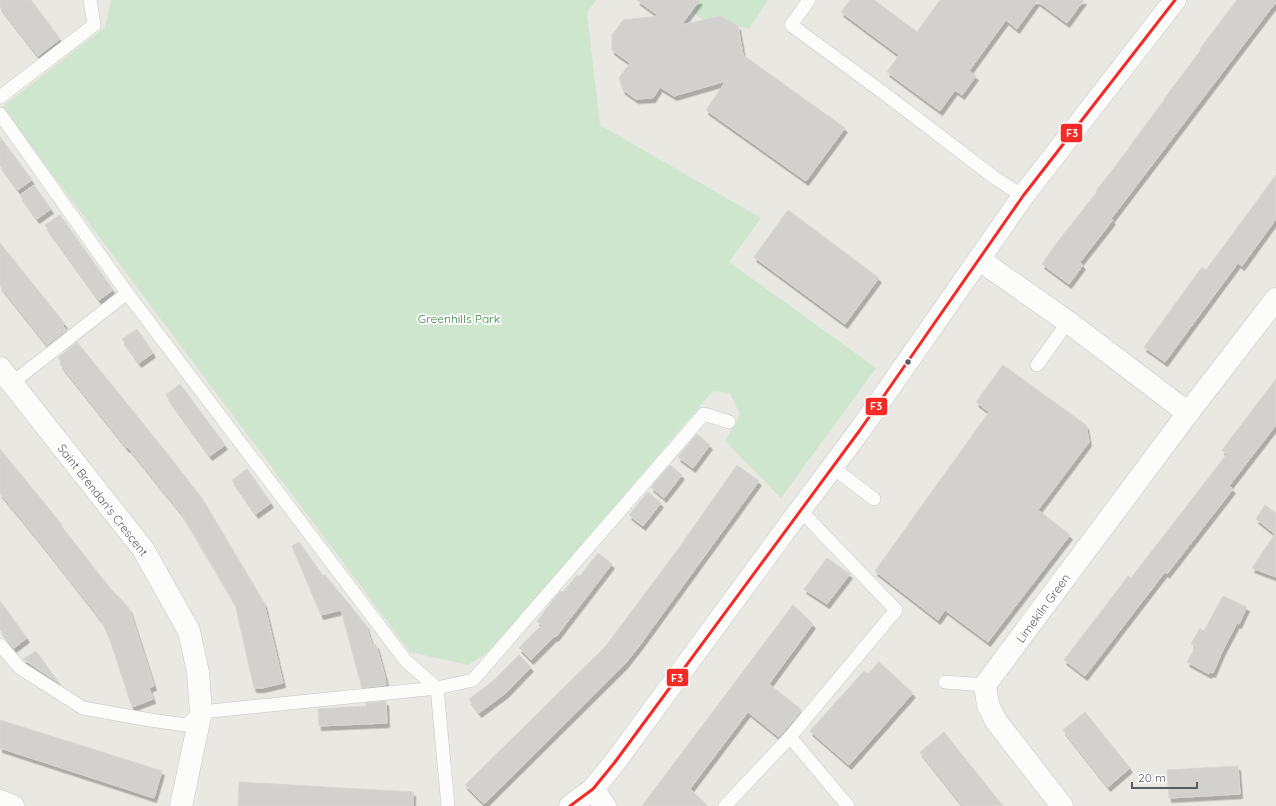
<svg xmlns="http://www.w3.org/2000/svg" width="1276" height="806" font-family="Quicksand,sans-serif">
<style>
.green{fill:#cfe6ce}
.building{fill:#d2d1cd;stroke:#d8d6d1;filter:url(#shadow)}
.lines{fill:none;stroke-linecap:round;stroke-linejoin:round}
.lane-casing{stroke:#c5c6c4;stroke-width:14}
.street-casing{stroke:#c5c6c4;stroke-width:23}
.secondary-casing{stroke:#c5c5c4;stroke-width:23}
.lane{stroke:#fcfcfb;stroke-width:13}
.street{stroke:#fcfcfb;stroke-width:22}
.secondary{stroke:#fcfcfb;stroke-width:22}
.bus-1-casing{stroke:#fff;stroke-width:6}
.bus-1{stroke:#f52a26;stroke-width:3}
.bus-dot{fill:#585b60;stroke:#fff;stroke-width:1.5}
.labels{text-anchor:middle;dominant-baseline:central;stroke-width:3.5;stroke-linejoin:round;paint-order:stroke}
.park-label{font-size:12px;fill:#33843f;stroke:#fff}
.street-label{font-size:12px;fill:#585b60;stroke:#fff}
.line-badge{stroke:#fff;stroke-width:1.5}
.badge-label{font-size:11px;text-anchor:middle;font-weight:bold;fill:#fff}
</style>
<defs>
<filter id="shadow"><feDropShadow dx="2.5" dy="4.5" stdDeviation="0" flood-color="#0004"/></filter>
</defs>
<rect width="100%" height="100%" fill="#e9e8e2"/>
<!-- green -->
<g class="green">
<polygon points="111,0 596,0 587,13 600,125 761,218 729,262 876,368 781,498 725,441 740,414 730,393 713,391 490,651 468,665 410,652 2,107 105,27"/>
<polygon points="700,0 768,0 749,29 738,26 721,16 703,20 691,11"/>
</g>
<!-- building -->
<g class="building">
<polygon points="0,0 31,0 60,39 38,56 0,7"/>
<polygon points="637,0 700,0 681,25 721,16 738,26 743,55 845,128 806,181 706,110 726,81 674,96 660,87 653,98 636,99 623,90 619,78 630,63 612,50 612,35 623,20 659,16"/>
<polygon points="850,0 874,0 917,32 940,0 1084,0 1067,23 1037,1 1017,29 1006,20 969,71 976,76 962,95 955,90 940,111 887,72 899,55 841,12"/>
<polygon points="1237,0 1276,0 1276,2 1111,219 1113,220 1080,262 1083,265 1069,284 1042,264 1059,240 1097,192 1096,191 1130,147 1130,146 1165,99 1164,99 1201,50 1200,49"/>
<polygon points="0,137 32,180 18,190 0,165"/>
<polygon points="1276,175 1276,219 1242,266 1238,263 1165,362 1144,347 1202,267 1206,270"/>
<polygon points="34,185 51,209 37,219 20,195"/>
<polygon points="788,210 879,278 845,324 754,257"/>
<polygon points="60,215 113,290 99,300 45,225"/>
<polygon points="0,243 65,324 63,326 67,330 47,345 0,286"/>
<polygon points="137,329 153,353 139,363 122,339"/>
<polygon points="77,342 154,437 201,497 264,603 283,683 262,688 254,688 235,604 182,514 128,447 127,448 60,364 62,363 58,358"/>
<polygon points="1003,365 1086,425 1089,442 1038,510 1070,535 988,642 945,610 938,620 875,571 989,412 976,402"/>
<polygon points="1276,379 1276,425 1229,486 1233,489 1167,574 1165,572 1085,676 1064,660 1128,576 1131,578 1227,454 1222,450"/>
<polygon points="180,384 225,445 210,456 166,395"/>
<polygon points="697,434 710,445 693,468 678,457"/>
<polygon points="0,449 59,521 58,522 110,588 129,608 154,686 149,688 153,699 132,707 111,643 102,621 45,548 0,493"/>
<polygon points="670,465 682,475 664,498 651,487"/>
<polygon points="737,465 759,481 640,645 625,664 484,804 465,785 605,647 676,552"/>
<polygon points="247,469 271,503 256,514 232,480"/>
<polygon points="648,492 661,503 643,526 629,515"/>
<polygon points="1265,505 1276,513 1276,577 1252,568 1275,534 1256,519"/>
<polygon points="299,542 323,576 325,575 366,625 372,645 376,644 385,677 386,685 362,688 341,610 321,615 292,546"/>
<polygon points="598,553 612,564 556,637 555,636 531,660 519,648 542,625 537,621 553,600 561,591 563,592 577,575 579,577"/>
<polygon points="827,558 850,574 827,604 804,589"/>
<polygon points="1223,596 1247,607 1239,624 1237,623 1222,652 1213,673 1210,672 1209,674 1187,662 1196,646 1191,644 1200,628 1204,631"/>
<polygon points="0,601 27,638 14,648 0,629"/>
<polygon points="793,605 813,624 769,684 802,710 779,737 748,712 690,789 708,806 642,806"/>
<polygon points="36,651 59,683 23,659"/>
<polygon points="519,655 531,667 506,693 479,713 469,699 493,681"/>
<polygon points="879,662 913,693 849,765 810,731 864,671 868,674"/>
<polygon points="386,701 387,723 319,726 318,709 367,706 366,703"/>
<polygon points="1085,712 1130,768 1108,787 1063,730"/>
<polygon points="0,720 162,771 154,798 0,748"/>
<polygon points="944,732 955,746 1003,806 963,806 920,752"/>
<polygon points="1238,766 1240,794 1169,798 1167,770"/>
<polygon points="239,782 413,792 413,806 238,806"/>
</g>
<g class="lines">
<!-- lane casing -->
<g class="lane-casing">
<g id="lane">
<polyline points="809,0 791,25 885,94 995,178 1023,196"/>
<polyline points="0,97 94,25 90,0"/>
<polyline points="0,114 127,293 406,661 437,688 448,806"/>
<polyline points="1037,365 1068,322"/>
<polyline points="12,383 127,293"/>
<polyline points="832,467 874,499"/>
<polyline points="0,645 20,668 83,708 150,720 186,725 201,712 437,688 473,680 704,414 729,422"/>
<polyline points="945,682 985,685"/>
<polyline points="790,737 848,806"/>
<polyline points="725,806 790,737 896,610 800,510"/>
</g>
</g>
<!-- street casing -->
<g class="street-casing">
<g id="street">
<polyline points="980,259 994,270 1068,322 1188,413"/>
<polyline points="0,368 143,549 189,631 198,672 201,712 181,806"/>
<polyline points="593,789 605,806"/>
<polyline points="1062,806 996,721 988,705 985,685 1188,413 1276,299"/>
</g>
</g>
<!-- secondary casing -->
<g class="secondary-casing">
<g id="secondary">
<polyline points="0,801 13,806"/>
<polyline points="570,806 593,789 615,762 792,521 860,430 1023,196 1175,0"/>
</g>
</g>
<!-- lane -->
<use href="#lane" class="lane"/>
<!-- street -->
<use href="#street" class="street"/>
<!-- secondary -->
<use href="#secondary" class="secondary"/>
<!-- bus-1 casing -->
<g class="bus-1-casing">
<polyline id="bus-1" points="570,806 593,789 615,762 860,430 1023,196 1175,0"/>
</g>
<!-- bus-1 -->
<use href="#bus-1" class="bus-1"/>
</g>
<!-- markers -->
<circle class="bus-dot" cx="908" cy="362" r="3.5"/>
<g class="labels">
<!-- park labels -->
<g class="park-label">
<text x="459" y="318">Greenhills Park</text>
</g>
<!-- street labels -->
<g class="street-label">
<text transform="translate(103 500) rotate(52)">Saint Brendan's Crescent</text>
<text transform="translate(1043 608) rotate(-54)">Limekiln Green</text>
</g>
</g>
<g class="line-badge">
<rect x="1060" y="123" width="23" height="20" rx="4" fill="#f52a26"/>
<rect x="865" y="397" width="23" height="19" rx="4" fill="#f52a26"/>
<rect x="666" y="668" width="23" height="19" rx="4" fill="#f52a26"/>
</g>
<g class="badge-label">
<text x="1072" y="137">F3</text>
<text x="876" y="410">F3</text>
<text x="677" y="682">F3</text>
</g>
<!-- scale -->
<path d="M1132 782v6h65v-6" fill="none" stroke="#585b60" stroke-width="2"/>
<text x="1138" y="782" font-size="12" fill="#585b60" stroke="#ffffff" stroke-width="3" paint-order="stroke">20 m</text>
</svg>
